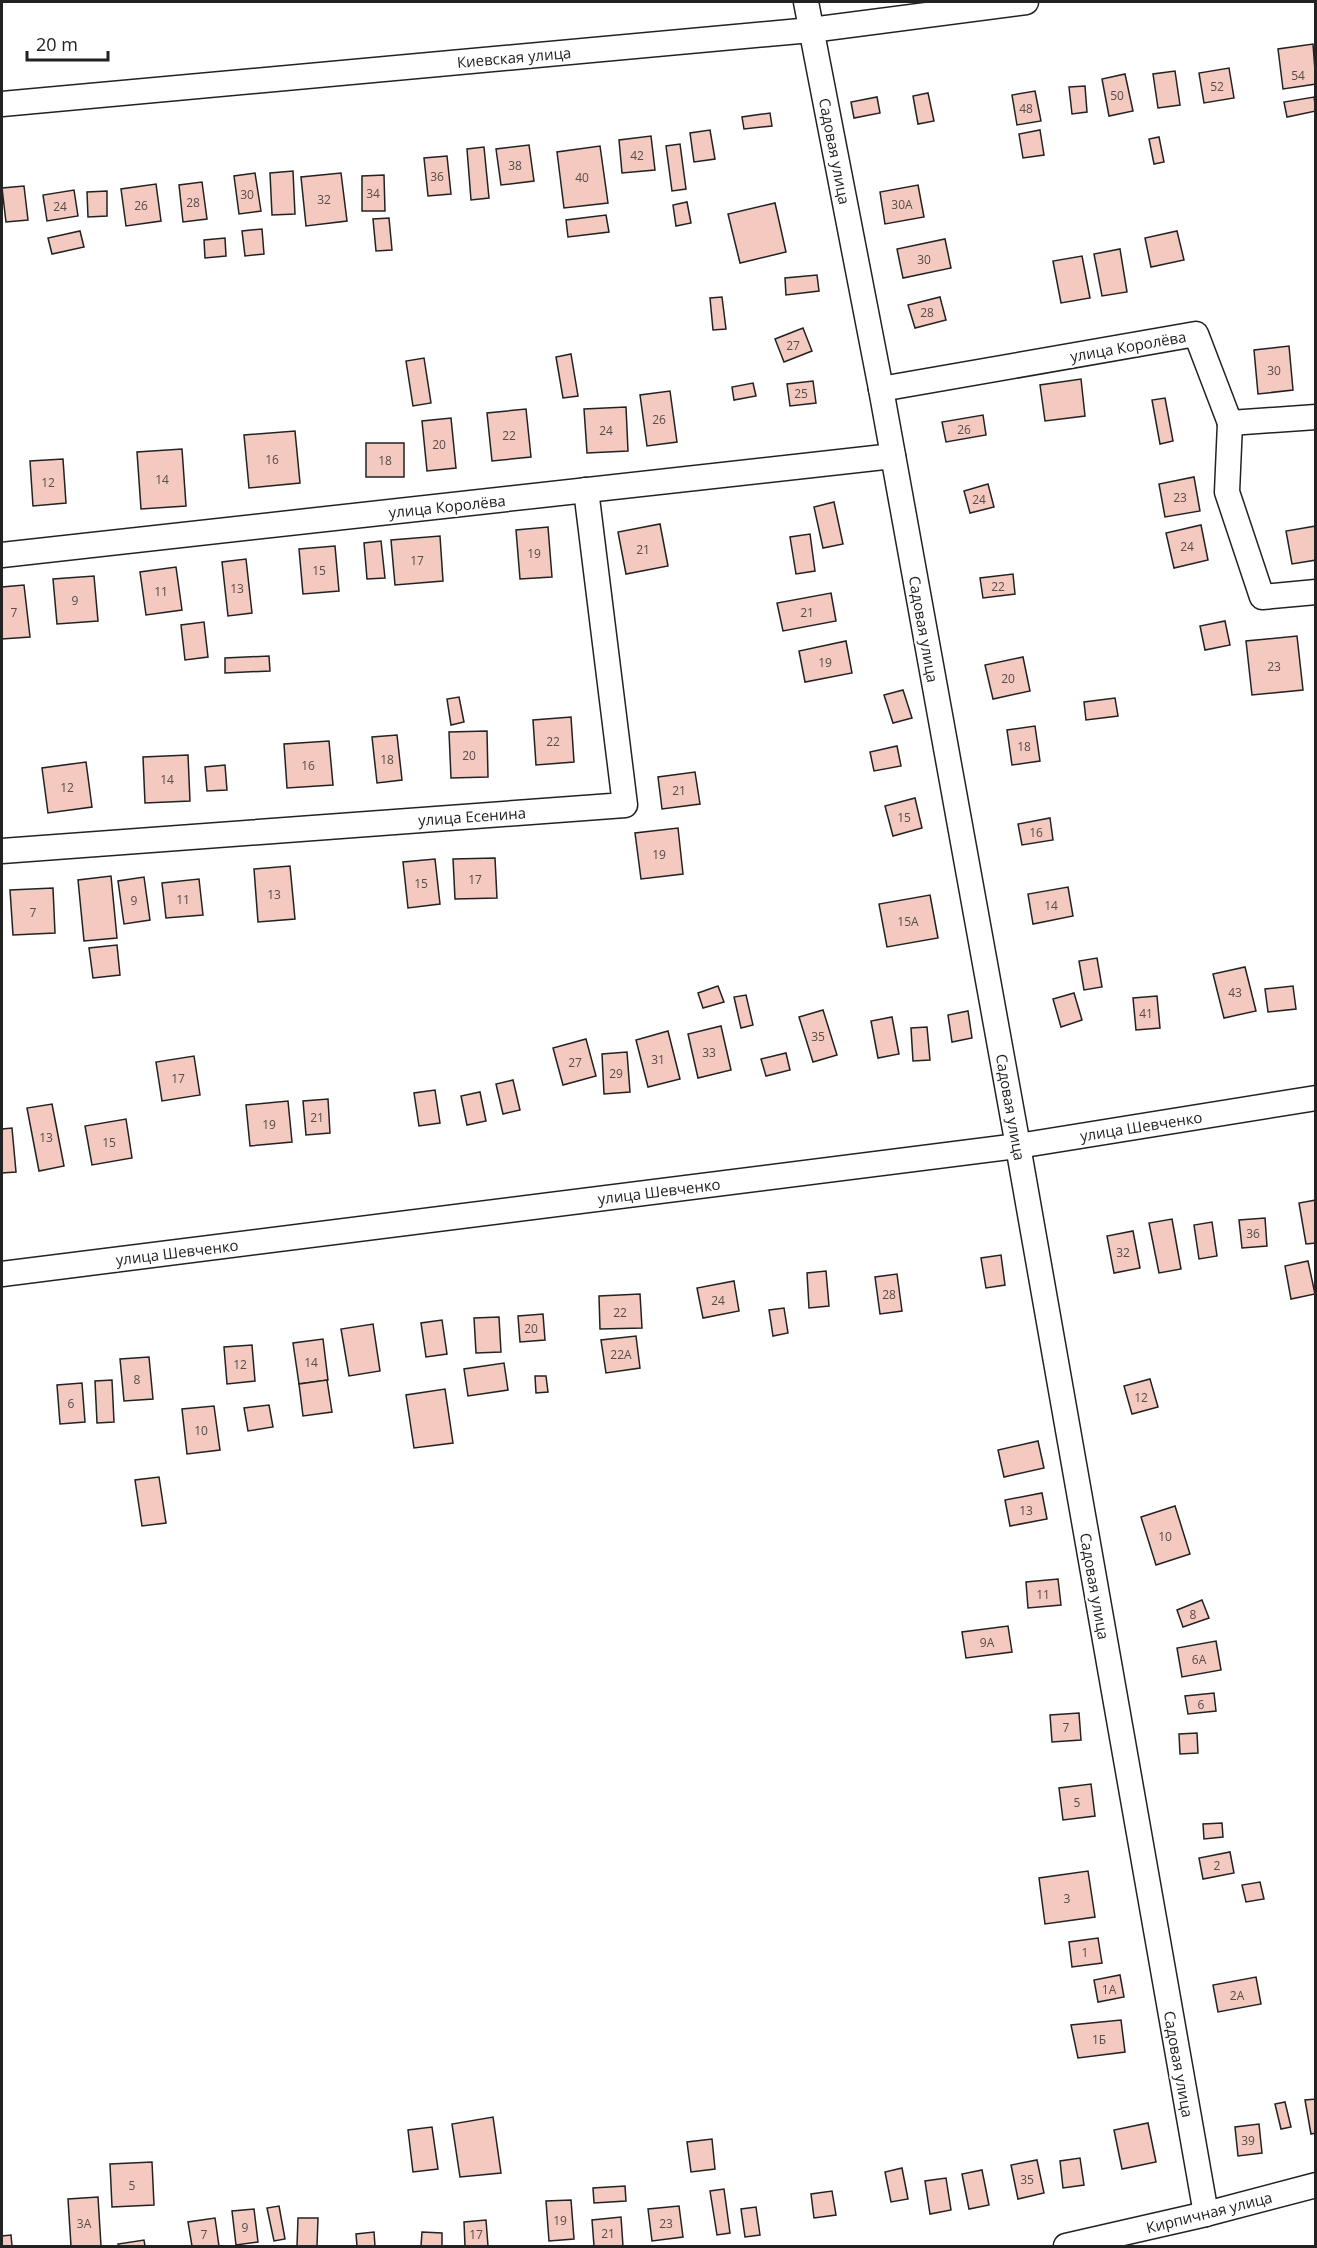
<svg xmlns="http://www.w3.org/2000/svg" width="1317" height="2248" font-family="'Open Sans',sans-serif">
<style>
.building{fill:#f3c9c0;stroke:#222;stroke-width:1.5}
.lines{fill:none;stroke-linecap:round;stroke-linejoin:round}
.street-casing{stroke:#222;stroke-width:27}
.street{stroke:#fff;stroke-width:24}
.labels{text-anchor:middle;dominant-baseline:central;stroke-width:4.5;stroke-linejoin:round;paint-order:stroke}
.number-label{font-size:12px;fill:#564c4a}
.street-label{font-size:15px;fill:#222;stroke:#fff}
</style>
<rect width="100%" height="100%" fill="#fff"/>
<!-- building -->
<g class="building">
<polygon points="1313,44 1316,84 1283,89 1278,49"/>
<polygon points="1229,68 1234,98 1204,103 1199,73"/>
<polygon points="1175,71 1180,105 1158,108 1153,74"/>
<polygon points="1125,74 1133,111 1109,116 1102,79"/>
<polygon points="1085,86 1087,112 1072,114 1069,87"/>
<polygon points="1035,91 1041,121 1017,125 1012,95"/>
<polygon points="928,93 934,121 918,124 913,96"/>
<polygon points="877,97 880,113 854,118 851,102"/>
<polygon points="1314,97 1316,111 1287,117 1284,102"/>
<polygon points="770,113 772,126 744,129 742,117"/>
<polygon points="710,130 715,159 694,162 690,133"/>
<polygon points="1040,130 1044,155 1023,158 1019,134"/>
<polygon points="651,136 655,170 622,173 619,140"/>
<polygon points="1159,137 1164,162 1154,164 1149,139"/>
<polygon points="680,144 686,189 672,191 666,146"/>
<polygon points="529,145 534,181 501,185 496,149"/>
<polygon points="600,146 608,203 564,208 557,152"/>
<polygon points="484,147 489,198 471,200 467,149"/>
<polygon points="447,156 451,194 428,196 424,158"/>
<polygon points="293,171 295,214 272,215 270,173"/>
<polygon points="255,173 261,211 239,214 234,176"/>
<polygon points="341,173 347,221 306,226 301,177"/>
<polygon points="384,175 385,211 362,211 362,176"/>
<polygon points="202,182 207,219 183,222 179,185"/>
<polygon points="156,184 161,221 126,226 121,189"/>
<polygon points="918,185 924,217 885,224 880,192"/>
<polygon points="24,186 28,220 6,222 2,188"/>
<polygon points="74,190 78,216 47,221 43,195"/>
<polygon points="107,191 107,216 88,217 87,192"/>
<polygon points="687,202 691,223 676,226 673,205"/>
<polygon points="775,203 786,252 740,263 728,214"/>
<polygon points="606,215 609,232 568,237 566,220"/>
<polygon points="389,218 392,250 376,251 373,219"/>
<polygon points="262,229 264,254 245,256 242,231"/>
<polygon points="80,231 84,247 52,254 48,238"/>
<polygon points="1177,231 1184,260 1151,267 1145,238"/>
<polygon points="225,238 226,256 205,258 204,240"/>
<polygon points="945,239 951,268 903,278 897,249"/>
<polygon points="1120,249 1127,292 1102,296 1094,254"/>
<polygon points="1082,256 1090,298 1061,303 1053,261"/>
<polygon points="817,275 819,291 786,295 785,278"/>
<polygon points="722,297 726,329 713,330 710,298"/>
<polygon points="940,297 946,320 915,328 908,305"/>
<polygon points="803,328 812,351 784,362 775,339"/>
<polygon points="1289,346 1293,390 1258,394 1254,350"/>
<polygon points="571,354 578,396 563,398 556,357"/>
<polygon points="424,358 431,403 413,406 406,361"/>
<polygon points="1081,379 1085,416 1045,421 1040,385"/>
<polygon points="813,381 816,403 790,406 787,384"/>
<polygon points="753,383 756,396 734,400 732,387"/>
<polygon points="670,391 677,442 647,446 640,395"/>
<polygon points="1165,398 1173,441 1160,444 1152,400"/>
<polygon points="626,407 628,451 587,453 584,409"/>
<polygon points="526,409 531,457 492,461 487,413"/>
<polygon points="983,415 986,435 946,442 942,422"/>
<polygon points="451,418 456,468 427,471 422,421"/>
<polygon points="295,431 300,483 249,488 244,435"/>
<rect x="366" y="443" width="38" height="34"/>
<polygon points="182,449 186,506 141,509 137,452"/>
<polygon points="63,459 66,503 33,506 30,461"/>
<polygon points="1194,477 1200,511 1165,517 1159,484"/>
<polygon points="988,484 994,507 970,513 964,491"/>
<polygon points="834,502 843,544 823,548 814,507"/>
<polygon points="660,524 668,566 626,574 618,532"/>
<polygon points="1201,525 1208,560 1174,568 1166,533"/>
<polygon points="1316,526 1316,560 1292,564 1286,531"/>
<polygon points="548,527 552,577 520,579 516,530"/>
<polygon points="810,534 815,571 796,574 790,537"/>
<polygon points="440,536 443,581 395,585 391,540"/>
<polygon points="381,541 385,578 367,579 364,543"/>
<polygon points="335,546 339,591 303,594 299,549"/>
<polygon points="246,559 252,613 228,616 222,562"/>
<polygon points="176,567 182,610 146,615 140,572"/>
<polygon points="1013,574 1015,594 983,598 980,578"/>
<polygon points="94,576 98,621 57,624 53,579"/>
<polygon points="24,585 30,637 2,639 2,587"/>
<polygon points="831,593 836,621 783,631 777,603"/>
<polygon points="1225,621 1230,645 1205,650 1200,626"/>
<polygon points="204,622 208,657 185,660 181,625"/>
<polygon points="1297,636 1303,690 1252,695 1246,641"/>
<polygon points="846,641 852,673 805,682 799,651"/>
<polygon points="269,656 270,671 225,673 225,658"/>
<polygon points="1023,657 1030,691 993,699 985,665"/>
<polygon points="903,690 912,718 893,723 884,695"/>
<polygon points="459,697 464,722 451,725 447,699"/>
<polygon points="1115,698 1118,716 1086,720 1084,702"/>
<polygon points="571,717 574,762 536,765 533,720"/>
<polygon points="1035,726 1040,761 1012,765 1007,730"/>
<polygon points="487,731 488,777 451,778 449,732"/>
<polygon points="397,735 402,780 377,783 372,737"/>
<polygon points="329,741 333,785 287,788 284,744"/>
<polygon points="897,746 901,766 874,771 870,752"/>
<polygon points="188,755 190,801 145,803 143,757"/>
<polygon points="86,762 92,807 48,813 42,768"/>
<polygon points="225,765 227,790 207,791 205,767"/>
<polygon points="695,772 700,804 662,809 658,777"/>
<polygon points="915,798 922,828 893,836 885,806"/>
<polygon points="1050,818 1053,840 1022,845 1018,824"/>
<polygon points="678,828 683,874 641,879 635,833"/>
<polygon points="495,858 497,898 455,899 453,859"/>
<polygon points="435,859 440,904 408,908 403,862"/>
<polygon points="290,866 295,919 258,922 254,869"/>
<polygon points="111,876 117,938 84,941 78,880"/>
<polygon points="144,877 150,920 124,924 118,881"/>
<polygon points="199,879 203,915 166,918 162,883"/>
<polygon points="1068,887 1073,916 1033,924 1028,894"/>
<polygon points="53,888 55,933 13,935 10,890"/>
<polygon points="930,895 938,938 887,947 879,904"/>
<polygon points="117,945 120,975 93,978 89,948"/>
<polygon points="1097,958 1102,987 1084,990 1079,961"/>
<polygon points="1245,967 1256,1011 1224,1018 1213,974"/>
<polygon points="718,986 724,1002 703,1008 698,993"/>
<polygon points="1293,986 1296,1009 1268,1012 1265,989"/>
<polygon points="1074,993 1082,1020 1061,1027 1053,999"/>
<polygon points="746,995 753,1025 741,1028 734,997"/>
<polygon points="1157,996 1160,1028 1136,1030 1133,998"/>
<polygon points="823,1010 837,1055 813,1062 799,1017"/>
<polygon points="968,1011 972,1038 952,1042 948,1015"/>
<polygon points="892,1017 899,1054 878,1058 871,1021"/>
<polygon points="721,1026 731,1070 698,1078 688,1034"/>
<polygon points="927,1027 930,1060 913,1061 911,1028"/>
<polygon points="668,1031 680,1079 648,1087 636,1040"/>
<polygon points="586,1039 596,1076 563,1085 553,1048"/>
<polygon points="627,1052 630,1092 604,1094 602,1054"/>
<polygon points="786,1053 790,1070 766,1076 761,1059"/>
<polygon points="194,1056 200,1095 162,1101 156,1062"/>
<polygon points="513,1080 520,1110 503,1114 496,1084"/>
<polygon points="435,1090 440,1123 419,1126 414,1093"/>
<polygon points="480,1092 486,1121 467,1125 461,1096"/>
<polygon points="328,1099 330,1133 306,1135 303,1101"/>
<polygon points="288,1101 292,1142 250,1146 246,1105"/>
<polygon points="52,1104 64,1166 39,1171 27,1108"/>
<polygon points="126,1119 132,1158 92,1165 85,1126"/>
<polygon points="12,1128 16,1172 2,1173 2,1129"/>
<polygon points="1316,1200 1316,1243 1306,1244 1299,1203"/>
<polygon points="1265,1218 1267,1246 1242,1248 1239,1220"/>
<polygon points="1172,1219 1181,1269 1159,1273 1149,1223"/>
<polygon points="1212,1222 1217,1256 1199,1259 1194,1225"/>
<polygon points="1133,1231 1140,1268 1114,1273 1107,1236"/>
<polygon points="1001,1255 1005,1285 986,1288 981,1258"/>
<polygon points="1308,1261 1315,1294 1291,1299 1285,1266"/>
<polygon points="826,1271 829,1306 809,1308 807,1273"/>
<polygon points="897,1274 902,1311 880,1314 875,1277"/>
<polygon points="734,1281 739,1311 703,1318 697,1288"/>
<polygon points="640,1294 642,1328 600,1329 599,1296"/>
<polygon points="784,1308 788,1333 773,1336 769,1310"/>
<polygon points="543,1314 545,1340 520,1342 518,1316"/>
<polygon points="499,1317 501,1352 476,1353 474,1318"/>
<polygon points="442,1320 447,1354 426,1357 421,1323"/>
<polygon points="373,1324 380,1371 349,1376 341,1329"/>
<polygon points="636,1336 640,1368 606,1373 601,1340"/>
<polygon points="323,1339 328,1380 299,1384 293,1343"/>
<polygon points="252,1345 255,1381 227,1384 224,1347"/>
<polygon points="149,1357 153,1399 124,1401 120,1359"/>
<polygon points="504,1363 508,1390 468,1396 464,1369"/>
<polygon points="535,1376 546,1376 548,1392 536,1393"/>
<polygon points="1150,1379 1158,1407 1132,1414 1124,1386"/>
<polygon points="112,1380 114,1422 97,1423 95,1381"/>
<polygon points="327,1380 332,1412 303,1416 299,1384"/>
<polygon points="82,1383 85,1422 60,1424 57,1385"/>
<polygon points="445,1389 453,1443 414,1448 406,1395"/>
<polygon points="269,1405 273,1427 248,1431 244,1408"/>
<polygon points="214,1406 220,1450 187,1454 182,1409"/>
<polygon points="1038,1441 1044,1468 1004,1477 998,1450"/>
<polygon points="159,1477 166,1523 142,1526 135,1480"/>
<polygon points="1042,1493 1047,1519 1010,1526 1005,1500"/>
<polygon points="1175,1506 1190,1554 1156,1565 1141,1517"/>
<polygon points="1058,1579 1061,1605 1028,1608 1026,1582"/>
<polygon points="1202,1600 1209,1618 1183,1627 1177,1610"/>
<polygon points="1008,1626 1012,1652 966,1658 962,1632"/>
<polygon points="1216,1641 1221,1670 1182,1677 1177,1648"/>
<polygon points="1214,1693 1216,1711 1188,1714 1185,1696"/>
<polygon points="1079,1713 1081,1740 1052,1742 1050,1715"/>
<polygon points="1197,1733 1198,1753 1180,1754 1179,1734"/>
<polygon points="1091,1784 1095,1816 1063,1820 1059,1788"/>
<polygon points="1222,1823 1223,1837 1204,1839 1203,1824"/>
<polygon points="1230,1852 1234,1873 1203,1879 1199,1858"/>
<polygon points="1088,1871 1095,1917 1045,1924 1039,1878"/>
<polygon points="1260,1882 1264,1899 1246,1902 1242,1885"/>
<polygon points="1098,1938 1102,1963 1072,1967 1069,1942"/>
<polygon points="1120,1975 1124,1997 1098,2002 1094,1980"/>
<polygon points="1256,1977 1261,2004 1218,2012 1213,1985"/>
<polygon points="1121,2020 1125,2052 1078,2058 1071,2025"/>
<polygon points="1316,2099 1316,2133 1311,2134 1305,2100"/>
<polygon points="1285,2102 1291,2127 1281,2129 1275,2104"/>
<polygon points="493,2117 501,2173 460,2177 452,2124"/>
<polygon points="1148,2123 1156,2162 1122,2169 1114,2130"/>
<polygon points="1259,2124 1262,2153 1238,2156 1235,2127"/>
<polygon points="432,2127 438,2169 413,2172 408,2130"/>
<polygon points="712,2139 715,2169 691,2172 687,2142"/>
<polygon points="1080,2158 1084,2185 1063,2188 1060,2161"/>
<polygon points="1037,2160 1044,2193 1018,2199 1011,2165"/>
<polygon points="152,2162 154,2205 112,2207 110,2164"/>
<polygon points="902,2168 908,2199 891,2202 885,2172"/>
<polygon points="982,2170 989,2205 969,2209 962,2174"/>
<polygon points="946,2178 951,2210 930,2214 925,2181"/>
<polygon points="625,2186 626,2201 594,2203 593,2188"/>
<polygon points="724,2189 730,2233 717,2235 710,2191"/>
<polygon points="832,2191 836,2215 814,2218 811,2194"/>
<polygon points="98,2197 101,2246 71,2246 68,2199"/>
<polygon points="571,2200 574,2239 549,2241 546,2201"/>
<polygon points="279,2206 285,2239 274,2241 267,2208"/>
<polygon points="679,2206 683,2237 652,2241 648,2209"/>
<polygon points="756,2207 760,2235 745,2237 741,2209"/>
<polygon points="254,2209 258,2242 236,2245 232,2211"/>
<polygon points="621,2217 623,2246 594,2246 592,2220"/>
<polygon points="215,2218 219,2246 192,2246 188,2222"/>
<polygon points="298,2218 318,2218 317,2246 297,2246"/>
<polygon points="486,2220 488,2246 465,2246 464,2222"/>
<polygon points="374,2232 375,2246 357,2246 356,2234"/>
<polygon points="422,2232 442,2233 442,2246 421,2246"/>
<polygon points="11,2235 12,2246 2,2246 2,2236"/>
<polygon points="144,2240 145,2246 119,2246 118,2244"/>
</g>
<g class="lines">
<!-- street casing -->
<g class="street-casing">
<g id="street">
<polyline points="806,2 881,389 1018,1146 1206,2214"/>
<polyline points="2,104 811,30 1026,2"/>
<polyline points="881,389 1196,334 1230,423 1316,417"/>
<polyline points="1230,423 1227,492 1262,597 1316,592"/>
<polyline points="2,555 893,456"/>
<polyline points="2,851 625,805 586,490"/>
<polyline points="2,1274 1018,1146 1316,1098"/>
<polyline points="1066,2246 1206,2214 1316,2185"/>
</g>
</g>
<!-- street -->
<use href="#street" class="street"/>
</g>
<g class="labels">
<!-- number labels -->
<g class="number-label">
<text x="1298" y="75">54</text>
<text x="1217" y="86">52</text>
<text x="1117" y="95">50</text>
<text x="1026" y="108">48</text>
<text x="637" y="155">42</text>
<text x="515" y="165">38</text>
<text x="437" y="176">36</text>
<text x="582" y="177">40</text>
<text x="373" y="193">34</text>
<text x="247" y="194">30</text>
<text x="324" y="199">32</text>
<text x="193" y="202">28</text>
<text x="902" y="204">30А</text>
<text x="141" y="205">26</text>
<text x="60" y="206">24</text>
<text x="924" y="259">30</text>
<text x="927" y="312">28</text>
<text x="793" y="345">27</text>
<text x="1274" y="370">30</text>
<text x="801" y="393">25</text>
<text x="659" y="419">26</text>
<text x="964" y="429">26</text>
<text x="606" y="430">24</text>
<text x="509" y="435">22</text>
<text x="439" y="444">20</text>
<text x="272" y="459">16</text>
<text x="385" y="460">18</text>
<text x="162" y="479">14</text>
<text x="48" y="482">12</text>
<text x="1180" y="497">23</text>
<text x="979" y="499">24</text>
<text x="1187" y="546">24</text>
<text x="643" y="549">21</text>
<text x="534" y="553">19</text>
<text x="417" y="560">17</text>
<text x="319" y="570">15</text>
<text x="998" y="586">22</text>
<text x="237" y="588">13</text>
<text x="161" y="591">11</text>
<text x="75" y="600">9</text>
<text x="14" y="612">7</text>
<text x="807" y="612">21</text>
<text x="825" y="662">19</text>
<text x="1274" y="666">23</text>
<text x="1008" y="678">20</text>
<text x="553" y="741">22</text>
<text x="1024" y="746">18</text>
<text x="469" y="755">20</text>
<text x="387" y="759">18</text>
<text x="308" y="765">16</text>
<text x="167" y="779">14</text>
<text x="67" y="787">12</text>
<text x="679" y="790">21</text>
<text x="904" y="817">15</text>
<text x="1036" y="832">16</text>
<text x="659" y="854">19</text>
<text x="475" y="879">17</text>
<text x="421" y="883">15</text>
<text x="274" y="894">13</text>
<text x="183" y="899">11</text>
<text x="134" y="900">9</text>
<text x="1051" y="905">14</text>
<text x="33" y="912">7</text>
<text x="908" y="921">15А</text>
<text x="1235" y="992">43</text>
<text x="1146" y="1013">41</text>
<text x="818" y="1036">35</text>
<text x="709" y="1052">33</text>
<text x="658" y="1059">31</text>
<text x="575" y="1062">27</text>
<text x="616" y="1073">29</text>
<text x="178" y="1078">17</text>
<text x="317" y="1117">21</text>
<text x="269" y="1124">19</text>
<text x="46" y="1137">13</text>
<text x="109" y="1142">15</text>
<text x="1253" y="1233">36</text>
<text x="1123" y="1252">32</text>
<text x="889" y="1294">28</text>
<text x="718" y="1300">24</text>
<text x="620" y="1312">22</text>
<text x="531" y="1328">20</text>
<text x="621" y="1354">22А</text>
<text x="311" y="1362">14</text>
<text x="240" y="1364">12</text>
<text x="137" y="1379">8</text>
<text x="1141" y="1397">12</text>
<text x="71" y="1403">6</text>
<text x="201" y="1430">10</text>
<text x="1026" y="1510">13</text>
<text x="1165" y="1536">10</text>
<text x="1043" y="1594">11</text>
<text x="1193" y="1614">8</text>
<text x="987" y="1642">9А</text>
<text x="1199" y="1659">6А</text>
<text x="1201" y="1704">6</text>
<text x="1066" y="1727">7</text>
<text x="1077" y="1802">5</text>
<text x="1217" y="1865">2</text>
<text x="1067" y="1898">3</text>
<text x="1085" y="1952">1</text>
<text x="1109" y="1989">1А</text>
<text x="1237" y="1995">2А</text>
<text x="1099" y="2039">1Б</text>
<text x="1248" y="2140">39</text>
<text x="1027" y="2179">35</text>
<text x="132" y="2185">5</text>
<text x="560" y="2220">19</text>
<text x="84" y="2223">3А</text>
<text x="666" y="2223">23</text>
<text x="245" y="2227">9</text>
<text x="608" y="2233">21</text>
<text x="204" y="2234">7</text>
<text x="476" y="2234">17</text>
</g>
<!-- street labels -->
<g class="street-label">
<text transform="translate(514 57) rotate(-5)">Киевская улица</text>
<text transform="translate(835 151) rotate(79)">Садовая улица</text>
<text transform="translate(1128 346) rotate(-10)">улица Королёва</text>
<text transform="translate(447 506) rotate(-6)">улица Королёва</text>
<text transform="translate(924 629) rotate(80)">Садовая улица</text>
<text transform="translate(472 816) rotate(-4)">улица Есенина</text>
<text transform="translate(1011 1107) rotate(80)">Садовая улица</text>
<text transform="translate(1141 1126) rotate(-9)">улица Шевченко</text>
<text transform="translate(659 1191) rotate(-7)">улица Шевченко</text>
<text transform="translate(177 1252) rotate(-7)">улица Шевченко</text>
<text transform="translate(1095 1586) rotate(80)">Садовая улица</text>
<text transform="translate(1179 2064) rotate(80)">Садовая улица</text>
<text transform="translate(1209 2212) rotate(-14)">Кирпичная улица</text>
</g>
</g>
<!-- border -->
<rect width="1317" height="2248" fill="none" stroke="#222222" stroke-width="6"/>
<!-- scale -->
<path d="M27 51v9h81v-9" fill="none" stroke="#222222" stroke-width="3"/>
<text x="36" y="51" font-size="18" fill="#222222" stroke="#ffffff" stroke-width="4.5" paint-order="stroke">20 m</text>
</svg>
